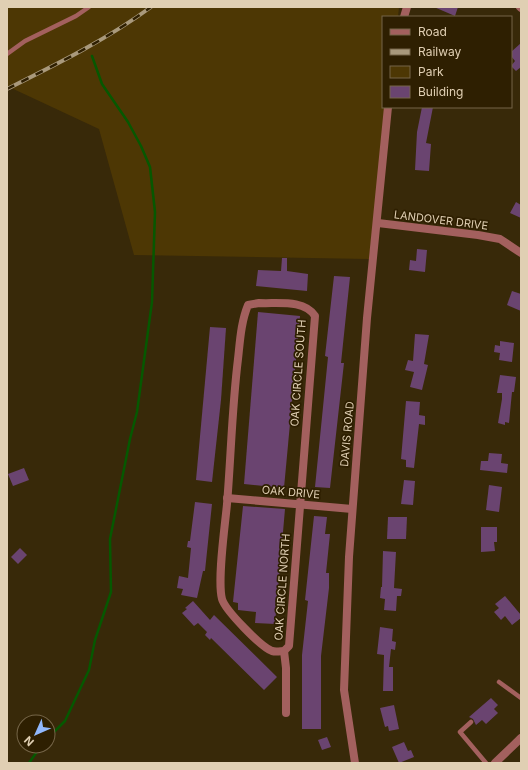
<svg xmlns="http://www.w3.org/2000/svg" width="528" height="770" font-family="Inter,sans-serif">
<style>
.green{fill:#4d3704}
.lines{fill:none;stroke-linecap:round;stroke-linejoin:round}
.stream{stroke:#065801;stroke-width:2.5}
.building{fill:#6a4470}
.service{stroke:#a3605e;stroke-width:4.5}
.minor{stroke:#a3605e;stroke-width:8}
.rail-casing{stroke:#a9997c;stroke-width:4}
.rail{stroke:#2e1f01;stroke-width:2.5;stroke-dasharray:8;stroke-linecap:butt}
.labels{text-anchor:middle;dominant-baseline:central;stroke-width:3.5;stroke-linejoin:round;paint-order:stroke}
.street-label{font-size:11px;fill:#e0cfb3;stroke:#2e1f01}
</style>
<rect width="100%" height="100%" fill="#382909"/>
<!-- green -->
<polygon class="green" points="7,7 399,7 398,17 383,17 383,107 387,107 369,259 134,255 99,129 7,86"/>
<g class="lines">
<!-- stream -->
<g class="stream">
<polyline points="48,738 65,721 89,670 95,640 111,592 110,539 130,439 137,412 152,302 155,212 150,167 141,146 128,122 102,84 92,56"/>
<polyline points="29,763 41,746"/>
</g>
</g>
<!-- building -->
<g class="building">
<polygon points="434,7 458,7 455,16"/>
<polygon points="521,43 521,67 516,71 511,66 515,61 511,56 511,52"/>
<polygon points="422,107 433,107 426,143 431,144 429,171 415,170 417,132"/>
<polygon points="516,202 521,205 521,218 510,213"/>
<polygon points="417,249 427,250 425,272 409,270 410,260 416,261"/>
<polygon points="282,258 287,258 287,271 308,274 307,291 256,286 258,270 281,271"/>
<polygon points="334,276 350,277 341,363 344,363 330,488 315,487 328,357 325,356"/>
<polygon points="512,291 521,294 521,311 507,305"/>
<polygon points="258,312 300,316 284,488 244,484"/>
<polygon points="210,327 226,328 221,400 212,482 196,480"/>
<polygon points="415,334 429,335 424,364 428,365 422,390 410,387 414,372 405,370 408,360 413,361"/>
<polygon points="500,341 514,343 512,362 499,360 500,353 494,352 495,345 500,346"/>
<polygon points="500,375 516,377 514,392 512,392 509,423 505,422 505,425 498,423 502,399 502,393 497,393"/>
<polygon points="406,401 420,402 419,415 425,416 425,425 419,424 414,468 406,467 406,460 401,459"/>
<polygon points="489,453 502,454 501,463 508,464 507,473 480,470 481,461 488,461"/>
<polygon points="24,468 29,480 13,486 8,474"/>
<polygon points="404,480 415,481 413,505 401,504"/>
<polygon points="489,485 502,487 499,512 486,510"/>
<polygon points="195,502 212,504 205,571 203,571 197,598 181,595 183,589 177,588 179,576 188,578 191,548 187,547 188,541 190,541"/>
<polygon points="243,506 285,509 275,624 255,623 256,612 238,610 238,603 233,602"/>
<polygon points="314,516 327,517 325,534 330,534 326,573 329,573 329,588 321,656 321,729 302,729 302,655 308,601 305,600"/>
<polygon points="388,517 407,517 406,539 387,539"/>
<polygon points="481,527 497,527 497,542 494,542 495,551 481,552"/>
<polygon points="20,548 27,555 18,564 11,557"/>
<polygon points="383,551 396,552 394,588 402,589 401,596 397,596 396,611 384,610 385,599 380,598 381,587 382,587"/>
<polygon points="505,596 521,615 521,618 512,625 505,616 501,620 494,612 499,608 495,604"/>
<polygon points="193,601 210,620 214,615 277,677 264,690 211,638 210,640 205,635 207,632 198,623 194,626 182,613 187,609 185,608"/>
<polygon points="380,627 393,629 392,641 396,642 395,650 391,649 389,667 393,667 393,691 383,691 384,655 377,654"/>
<polygon points="491,698 498,705 494,709 498,713 486,724 482,720 476,725 473,719 469,717"/>
<polygon points="394,705 399,729 389,731 388,726 385,727 380,708"/>
<polygon points="327,737 331,747 322,750 318,740"/>
<polygon points="404,742 408,751 411,750 414,757 399,763 392,747"/>
</g>
<g class="lines">
<!-- service -->
<g class="service">
<polyline points="7,54 25,41 76,16 89,7"/>
<polyline points="499,682 521,698"/>
<polyline points="471,722 460,732 486,763"/>
</g>
<!-- minor -->
<g class="minor">
<polyline points="520,7 521,8"/>
<polyline points="404,17 407,7"/>
<polyline points="378,223 478,235 500,239 521,253"/>
<path d="M 259,303 C 277,304 304,299 315,316 L 289,646 L 284,651 C 281,651 276,652 272,651 C 261,647 225,610 222,599 C 217,580 225,526 227,504 C 231,456 232,407 238,359 C 240,341 241,322 248,305 Z"/>
<polyline points="227,498 352,509"/>
<polyline points="284,651 286,668 286,713"/>
<polyline points="355,763 344,690 349,557 367,318 388,107"/>
<polyline points="495,763 521,738"/>
</g>
<!-- rail casing -->
<g class="rail-casing">
<path id="rail" d="M 7,89 C 57,64 106,40 151,7"/>
</g>
<!-- rail -->
<use href="#rail" class="rail"/>
</g>
<g class="labels">
<!-- street labels -->
<g class="street-label">
<text transform="translate(441 220) rotate(7)">LANDOVER DRIVE</text>
<text transform="translate(298 373) rotate(-86)">OAK CIRCLE SOUTH</text>
<text transform="translate(347 434) rotate(-85)">DAVIS ROAD</text>
<text transform="translate(291 492) rotate(5)">OAK DRIVE</text>
<text transform="translate(282 587) rotate(-86)">OAK CIRCLE NORTH</text>
</g>
</g>
<!-- border -->
<rect width="528" height="770" fill="none" stroke="#e0cfb3" stroke-width="16"/>
<!-- legend -->
<rect x="382" y="16" width="130" height="92" fill="#2e1f01" stroke="#756548"/>
<rect x="390" y="29" width="20" height="6" fill="#a3605e" stroke="#756548"/>
<text x="418" y="36" font-size="12" fill="#e0cfb3">Road</text>
<rect x="390" y="49" width="20" height="6" fill="#a9997c" stroke="#756548"/>
<text x="418" y="56" font-size="12" fill="#e0cfb3">Railway</text>
<rect x="390" y="66" width="20" height="12" fill="#4d3704" stroke="#756548"/>
<text x="418" y="76" font-size="12" fill="#e0cfb3">Park</text>
<rect x="390" y="86" width="20" height="12" fill="#6a4470" stroke="#756548"/>
<text x="418" y="96" font-size="12" fill="#e0cfb3">Building</text>
<!-- north arrow -->
<g transform="translate(36 734) rotate(225)"><circle r="19" fill="#2e1f01" stroke="#756548"/>
<path d="M0-3L7 15L0 10L-7 15Z" fill="#91b8fd"/>
<text y="-6" font-size="11" font-weight="bold" text-anchor="middle" fill="#e0cfb3">N</text>
</g>
</svg>
